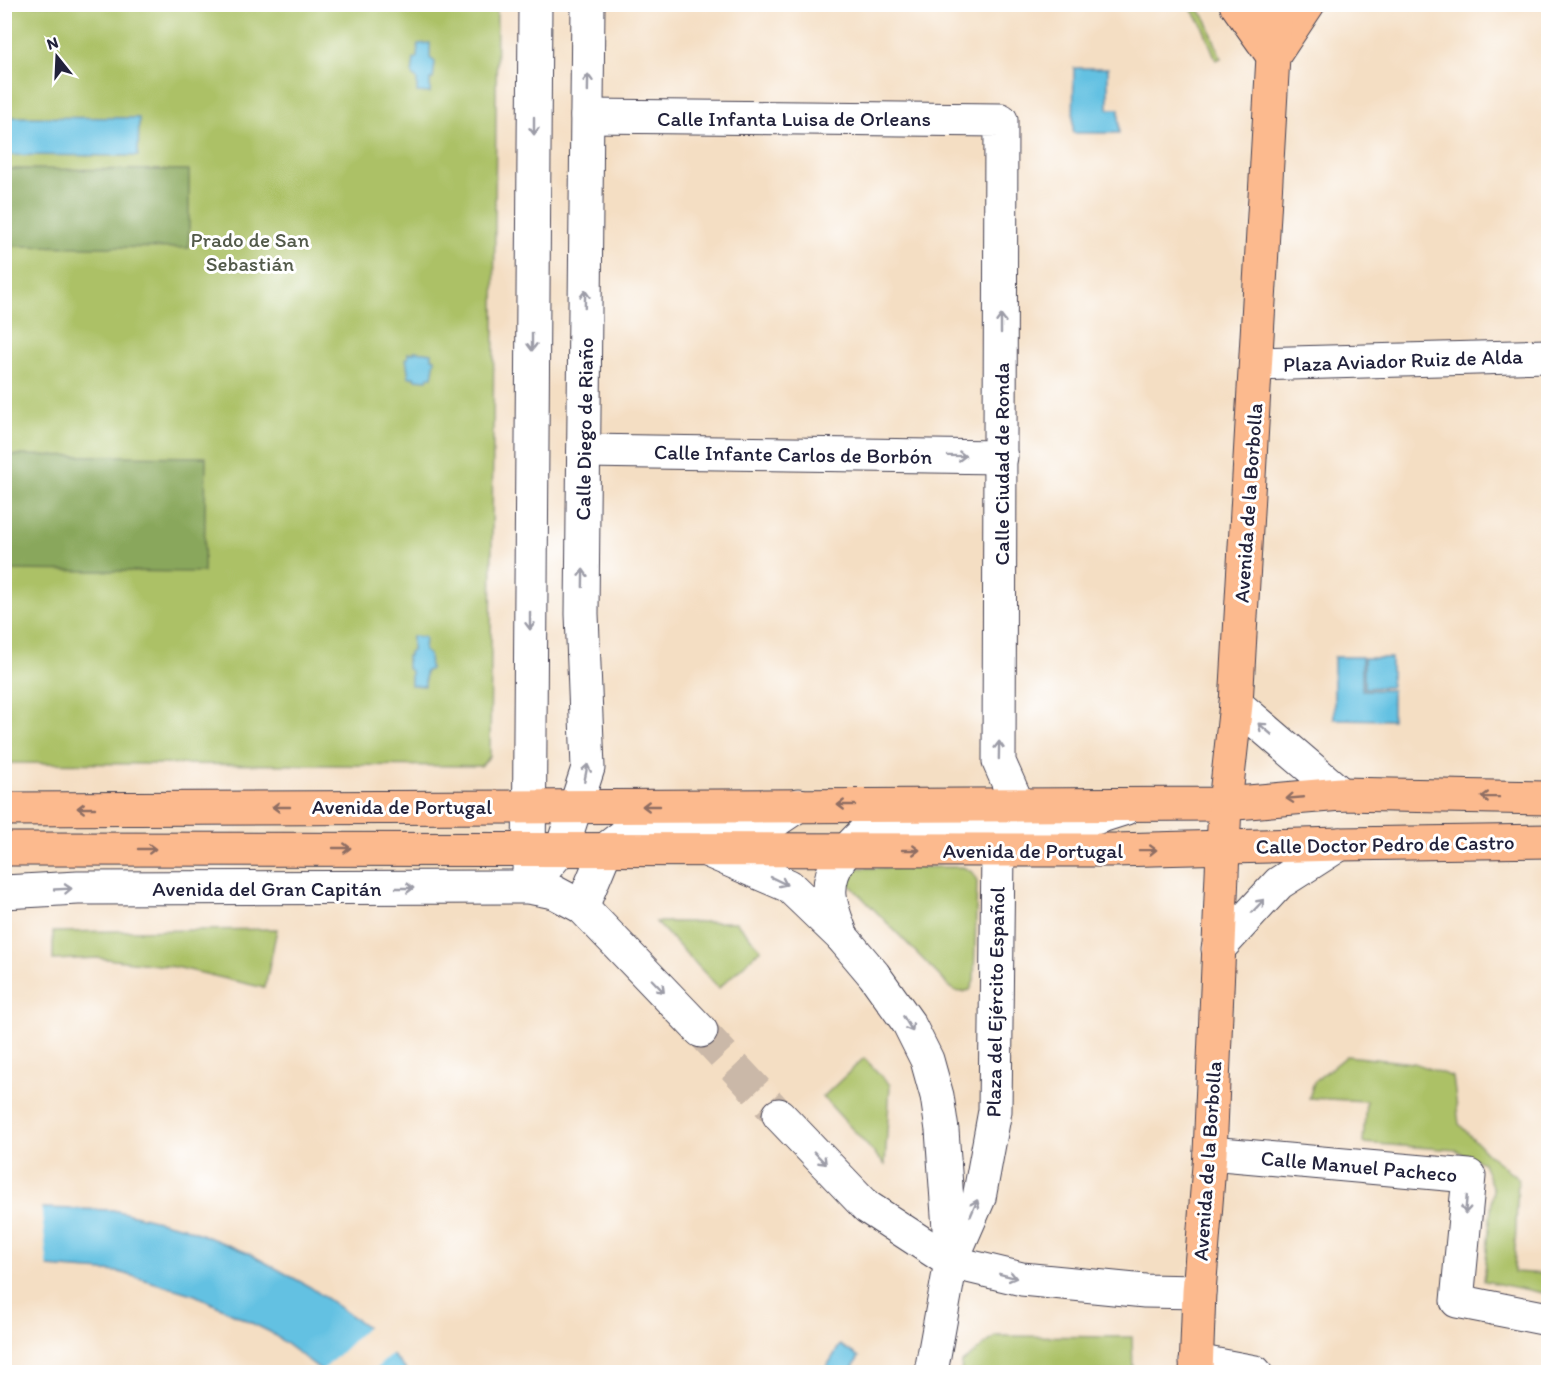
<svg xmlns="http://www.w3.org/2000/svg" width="1553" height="1377" font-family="Itim,sans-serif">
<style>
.green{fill:#acc166;stroke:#677250;stroke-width:1.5}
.forest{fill:#89a75b;stroke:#56644b;stroke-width:1.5}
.water{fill:#64c1e2;stroke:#43728e;stroke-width:1.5}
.pier{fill:#f4dec3}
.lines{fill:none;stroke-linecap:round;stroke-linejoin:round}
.minor-tunnel{stroke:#cab8a8;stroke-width:33;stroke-dasharray:33 16;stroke-linecap:butt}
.minor-casing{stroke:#423e4f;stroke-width:35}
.major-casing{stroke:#423e4f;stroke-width:35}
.minor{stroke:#fff;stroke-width:33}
.major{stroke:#fcba8e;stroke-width:33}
.oneway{stroke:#9c9ca7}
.oneway2{stroke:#8f6e64}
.labels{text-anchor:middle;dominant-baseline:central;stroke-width:6;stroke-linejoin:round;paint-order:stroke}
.street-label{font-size:21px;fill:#22223b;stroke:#fff}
.park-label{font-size:21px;fill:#525a4a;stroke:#fff}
</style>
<rect width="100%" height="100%" fill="#fff"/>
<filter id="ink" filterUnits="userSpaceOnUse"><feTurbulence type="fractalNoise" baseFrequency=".0167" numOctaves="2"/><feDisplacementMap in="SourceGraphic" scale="12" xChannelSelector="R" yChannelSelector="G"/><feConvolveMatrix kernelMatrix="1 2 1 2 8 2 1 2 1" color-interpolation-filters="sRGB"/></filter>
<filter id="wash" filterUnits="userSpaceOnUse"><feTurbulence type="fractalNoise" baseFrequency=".008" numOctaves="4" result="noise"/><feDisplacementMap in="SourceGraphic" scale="24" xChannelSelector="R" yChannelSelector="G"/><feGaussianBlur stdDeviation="1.35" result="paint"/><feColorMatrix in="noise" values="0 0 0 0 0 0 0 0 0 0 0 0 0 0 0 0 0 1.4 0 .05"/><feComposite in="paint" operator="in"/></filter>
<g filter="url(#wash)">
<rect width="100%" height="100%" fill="#f4dec3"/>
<!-- green -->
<g class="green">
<polygon points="5,5 497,5 490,756 481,766 5,763"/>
<polygon points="1188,5 1195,5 1206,19 1221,58 1216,60 1201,23"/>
<polygon points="963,867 972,872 977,881 974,981 970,990 962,992 954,991 847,882 847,872 852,868"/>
<polygon points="656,922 736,922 761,949 719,988"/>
<polygon points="277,929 265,988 176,967 98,958 53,960 53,932"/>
<polygon points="1346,1056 1414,1063 1453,1077 1459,1124 1487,1153 1518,1178 1514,1272 1548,1274 1548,1294 1484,1281 1493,1189 1483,1163 1456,1150 1363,1143 1366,1101 1309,1098 1314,1082"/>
<polygon points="864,1058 890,1085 885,1165 823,1097"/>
<polygon points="996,1336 1132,1337 1133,1372 961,1372 962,1363"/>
</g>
<!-- forest -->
<g class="forest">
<polygon points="5,169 189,170 189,248 5,246"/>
<polygon points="5,455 206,457 204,572 5,570"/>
</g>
<!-- water -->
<g class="water">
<polygon points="430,43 430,58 435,62 433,79 430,79 430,93 417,92 417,79 412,75 414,59 417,58 418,44"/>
<polygon points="1074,68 1108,68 1108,109 1119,109 1119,133 1073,133"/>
<polygon points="5,117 139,118 138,156 5,155"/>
<polygon points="414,351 432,353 432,358 435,359 432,377 428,377 427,380 414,379 414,377 409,377 406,358 408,358 408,353 414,353"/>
<polygon points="412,636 425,637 424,651 429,655 430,669 425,672 425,686 411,685 411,671 407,668 407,656 409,656 409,652 412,651"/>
<polygon points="1334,657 1362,657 1362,690 1392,690 1392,720 1334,719"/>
<polygon points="1364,658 1391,658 1391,687 1364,688"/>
<polygon points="41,1208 113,1210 183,1227 248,1253 310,1287 367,1327 408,1372 324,1372 270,1332 195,1295 119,1272 47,1267 5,1271 5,1211"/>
<polygon points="840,1345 859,1357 850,1372 826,1372 824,1371"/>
</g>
<!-- pier -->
<g class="pier">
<polygon points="41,1205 48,1270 12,1273 4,1208"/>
<polygon points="369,1325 393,1353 391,1355 372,1372 321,1372"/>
</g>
</g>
<g filter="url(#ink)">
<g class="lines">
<!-- minor-tunnel -->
<polyline class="minor-tunnel" points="701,1031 779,1115"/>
<!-- minor casing -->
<g class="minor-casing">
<g id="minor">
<polyline points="587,116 1001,120 999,762 1018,805"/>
<polyline points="1257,364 1548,356"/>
<polyline points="584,451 1001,457"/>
<polyline points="1236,704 1341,794"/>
<polyline points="706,850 789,886 842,937 874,975 909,1024 927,1060 937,1096 942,1130 951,1257"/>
<polyline points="529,879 535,4"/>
<polyline points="529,887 562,848 588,768 582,614 588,4"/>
<polyline points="4,892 78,888 529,887 554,892 582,907 701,1031"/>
<polyline points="582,907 606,849 635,827 769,825 799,805"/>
<path d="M 842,937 C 838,924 831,909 830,896 C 827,864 852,844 872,825 L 1076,824 L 1126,808"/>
<polyline points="1218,949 1279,883 1340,844"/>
<polyline points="779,1115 867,1207 951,1262 1022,1279 1145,1291 1199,1292"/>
<polyline points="1210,1153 1469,1176 1457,1301 1548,1319"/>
<polyline points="1196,1361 1255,1372"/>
<polyline points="931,1372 951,1262 979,1198 995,1111 998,850"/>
</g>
</g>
<!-- major casing -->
<g class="major-casing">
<g id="major">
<polyline points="1236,4 1273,56"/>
<polyline points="1274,55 1308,4"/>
<polyline points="4,809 1225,804 1341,794 1548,798"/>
<polyline points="4,849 1115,850 1340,844 1548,841"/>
<polyline points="1196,1372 1199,1292 1210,1153 1225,804 1236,704 1276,4"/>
</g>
</g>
<!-- minor -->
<use href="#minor" class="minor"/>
<!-- major -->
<use href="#major" class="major"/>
</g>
<!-- one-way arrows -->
<defs><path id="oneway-shaft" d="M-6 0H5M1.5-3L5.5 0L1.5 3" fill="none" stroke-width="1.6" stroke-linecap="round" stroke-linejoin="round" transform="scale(1.5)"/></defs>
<g class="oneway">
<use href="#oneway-shaft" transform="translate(588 83) rotate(-89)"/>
<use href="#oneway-shaft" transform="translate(534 126) rotate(90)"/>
<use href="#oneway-shaft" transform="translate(585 299) rotate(-89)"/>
<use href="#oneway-shaft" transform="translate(1001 324) rotate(-90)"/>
<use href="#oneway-shaft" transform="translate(532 342) rotate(90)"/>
<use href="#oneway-shaft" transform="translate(957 456) rotate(1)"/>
<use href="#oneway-shaft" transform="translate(583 578) rotate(-89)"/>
<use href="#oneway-shaft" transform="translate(530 621) rotate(90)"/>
<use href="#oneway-shaft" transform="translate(1265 729) rotate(-140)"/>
<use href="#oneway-shaft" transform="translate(999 750) rotate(-89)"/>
<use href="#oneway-shaft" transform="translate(586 773) rotate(-79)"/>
<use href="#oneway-shaft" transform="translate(779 881) rotate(26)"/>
<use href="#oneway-shaft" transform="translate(405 888)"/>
<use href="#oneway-shaft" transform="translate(63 889) rotate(-3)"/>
<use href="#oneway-shaft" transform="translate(1258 906) rotate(-47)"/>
<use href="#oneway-shaft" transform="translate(658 986) rotate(46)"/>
<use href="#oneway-shaft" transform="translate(908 1024) rotate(59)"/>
<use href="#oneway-shaft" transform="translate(820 1158) rotate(46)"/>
<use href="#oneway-shaft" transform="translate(1466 1205) rotate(95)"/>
<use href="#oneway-shaft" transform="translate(974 1208) rotate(-67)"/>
<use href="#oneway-shaft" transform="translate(1008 1276) rotate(14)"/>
</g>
<g class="oneway2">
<use href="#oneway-shaft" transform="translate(1490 797) rotate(-179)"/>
<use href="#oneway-shaft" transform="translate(1295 798) rotate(175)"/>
<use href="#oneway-shaft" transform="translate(846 805) rotate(180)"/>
<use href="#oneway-shaft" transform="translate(651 806) rotate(180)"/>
<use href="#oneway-shaft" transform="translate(281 807) rotate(180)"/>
<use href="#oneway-shaft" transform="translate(86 808) rotate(180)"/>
<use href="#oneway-shaft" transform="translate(342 848)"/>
<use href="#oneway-shaft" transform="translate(147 849)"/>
<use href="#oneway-shaft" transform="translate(911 850)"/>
<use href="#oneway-shaft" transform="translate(1148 850) rotate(-1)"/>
</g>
</g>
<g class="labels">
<!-- street labels -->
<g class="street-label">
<text x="794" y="118">Calle Infanta Luisa de Orleans</text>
<text transform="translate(1403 360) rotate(-2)">Plaza Aviador Ruiz de Alda</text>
<text transform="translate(584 429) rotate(-89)">Calle Diego de Riaño</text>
<text transform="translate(793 454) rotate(1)">Calle Infante Carlos de Borbón</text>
<text transform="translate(1001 464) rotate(-90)">Calle Ciudad de Ronda</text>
<text transform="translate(1248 503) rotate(-86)">Avenida de la Borbolla</text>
<text x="402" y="806">Avenida de Portugal</text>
<text transform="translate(1385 844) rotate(-1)">Calle Doctor Pedro de Castro</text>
<text x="1033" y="850">Avenida de Portugal</text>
<text x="267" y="888">Avenida del Gran Capitán</text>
<text transform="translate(995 1002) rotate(-89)">Plaza del Ejército Español</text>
<text transform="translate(1207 1161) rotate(-86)">Avenida de la Borbolla</text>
<text transform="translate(1359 1166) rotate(5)">Calle Manuel Pacheco</text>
</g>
<!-- park labels -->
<g class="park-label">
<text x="250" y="239">Prado de San<tspan x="250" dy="24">Sebastián</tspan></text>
</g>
</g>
<!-- margin -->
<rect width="1553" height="1377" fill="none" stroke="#fff" stroke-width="24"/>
<!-- north arrow -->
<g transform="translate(57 57) rotate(342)" stroke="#ffffff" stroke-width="4.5" paint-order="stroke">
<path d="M0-4.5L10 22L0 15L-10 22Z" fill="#22223b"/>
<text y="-9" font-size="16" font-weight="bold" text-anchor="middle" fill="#22223b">N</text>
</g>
</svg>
